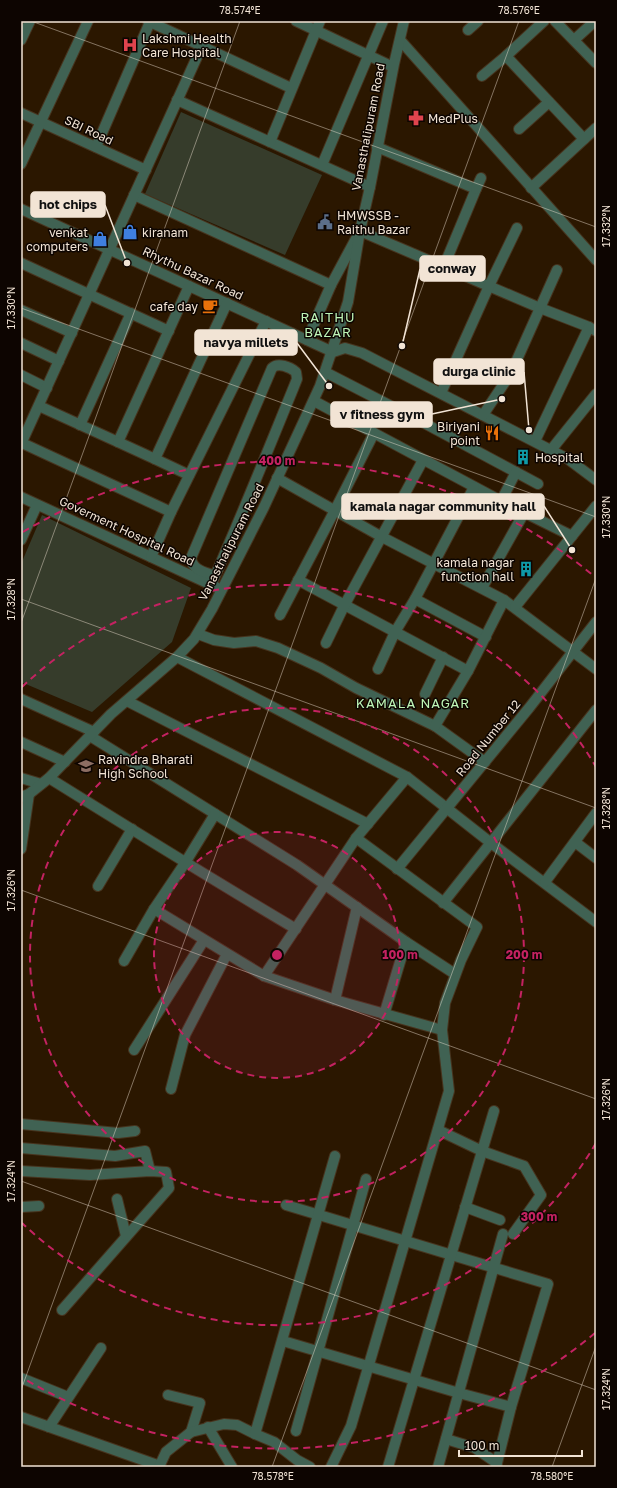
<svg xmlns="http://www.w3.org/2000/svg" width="617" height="1488" font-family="'Golos Text',sans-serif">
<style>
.green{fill:#363c2b}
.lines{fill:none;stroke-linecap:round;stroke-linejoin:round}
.minor-casing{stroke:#47341e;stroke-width:12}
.minor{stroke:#406253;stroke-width:10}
.ticks{fill:none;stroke:#f2e4d5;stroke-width:1;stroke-opacity:0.45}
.ring{fill:none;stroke:#c42261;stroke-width:2;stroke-dasharray:7 5}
.labels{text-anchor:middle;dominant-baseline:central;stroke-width:3;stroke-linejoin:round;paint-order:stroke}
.poi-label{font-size:12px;fill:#f2e4d5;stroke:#0d0501;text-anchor:start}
.street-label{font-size:12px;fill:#f2e4d5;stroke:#0d0501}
.neighbourhood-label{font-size:13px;letter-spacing:1px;fill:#bef4b6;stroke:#0d0501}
.centre{fill:#c42261;stroke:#0d0501;stroke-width:2}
.ring-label{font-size:12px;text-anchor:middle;font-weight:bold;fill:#c42261;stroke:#0d0501;stroke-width:3;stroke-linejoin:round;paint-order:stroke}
.leader{fill:none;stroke:#f2e4d5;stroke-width:1.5}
.callout-dot{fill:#f2e4d5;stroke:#0d0501;stroke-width:1.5}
.callout{fill:#f2e4d5;stroke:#f2e4d5;stroke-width:1.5}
.callout-label{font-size:13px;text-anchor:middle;font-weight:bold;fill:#111}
.neatline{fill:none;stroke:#f2e4d5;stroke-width:1.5}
.ticks-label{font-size:10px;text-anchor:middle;fill:#f2e4d5}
</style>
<rect width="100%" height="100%" fill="#2b1700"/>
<!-- green -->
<g class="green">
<polygon points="181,112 322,175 285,255 145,194"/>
<polygon points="42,515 191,588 172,642 92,712 21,682 21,564"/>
</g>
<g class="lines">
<!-- minor casing -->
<g class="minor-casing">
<g id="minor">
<polyline points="148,21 291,88"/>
<polyline points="296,21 393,67"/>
<polyline points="555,21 596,63"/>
<polyline points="468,30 478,21"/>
<polyline points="21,40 30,21"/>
<polyline points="400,40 596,260"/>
<polyline points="574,40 595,21"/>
<polyline points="506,56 584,139"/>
<polyline points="482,76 506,56 544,21"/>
<polyline points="177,100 370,187"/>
<polyline points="21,113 146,170"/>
<polyline points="519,129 549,102"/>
<polyline points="270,142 320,21"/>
<polyline points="96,147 150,22"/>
<polyline points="377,147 476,189 444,266"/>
<polyline points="21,164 88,21"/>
<polyline points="322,165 383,21"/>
<polyline points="531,188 596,128"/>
<polyline points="476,189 481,178"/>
<polyline points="134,195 331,285"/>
<polyline points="21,209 333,352"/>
<polyline points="21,263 169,331"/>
<polyline points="21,310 72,333"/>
<polyline points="307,340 331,285 360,231 540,308 589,327 596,331"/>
<polyline points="21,343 59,361"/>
<polyline points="333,352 345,348 362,353 568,459 596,480"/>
<polyline points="325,372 426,424 538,484"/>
<polyline points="21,375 47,388"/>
<polyline points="441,393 489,286 517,228"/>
<polyline points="314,401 501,501 572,536"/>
<polyline points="39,406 118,442 189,286"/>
<polyline points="483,415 511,373 557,270"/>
<polyline points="80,425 131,313"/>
<polyline points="535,441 589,327"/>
<polyline points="118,442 155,459"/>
<polyline points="22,443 171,512"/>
<polyline points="21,444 202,46"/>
<polyline points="551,450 596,394"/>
<polyline points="189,475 155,459 227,303"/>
<polyline points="277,478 382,537 504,600 596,669"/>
<polyline points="21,497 216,587"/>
<polyline points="501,501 516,472"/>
<polyline points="21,540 37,505"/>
<polyline points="151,557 171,512 266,321"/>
<polyline points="298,580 468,671"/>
<path d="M 211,585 C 240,520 266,455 293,389 L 297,379 L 296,372 C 290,367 278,362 272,368 L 191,558 C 192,570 205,572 215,576"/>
<polyline points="482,588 524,513"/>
<polyline points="415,599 486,637"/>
<polyline points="515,607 596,506"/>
<polyline points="280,615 335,510 374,433"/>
<polyline points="198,634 214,640 234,643 256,641 278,648 321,668 356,688 435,726 485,762"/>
<polyline points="326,643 344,606 423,460"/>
<polyline points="177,657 407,777 491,843 596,922"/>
<polyline points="378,669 395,632 415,599 474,487"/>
<polyline points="425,694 443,657"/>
<polyline points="21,699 94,732"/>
<polyline points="127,701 368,824"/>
<polyline points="435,726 468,671 504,600"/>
<polyline points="90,736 297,865 406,942 455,974"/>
<polyline points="21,742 65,762"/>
<polyline points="21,778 41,784"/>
<path d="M 49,778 C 131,829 213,880 296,929"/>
<polyline points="21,797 29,794 49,778 111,714 177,657 194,639 212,609 264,507 320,386 348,302 360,231 370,187 394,64 404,21"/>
<polyline points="575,842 596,858"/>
<polyline points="21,849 29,794"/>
<polyline points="397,869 529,708 596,622"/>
<polyline points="545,882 596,813"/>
<polyline points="98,886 132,829"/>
<polyline points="443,903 596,710"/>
<polyline points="154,909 264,976 335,1000 442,1030"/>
<polyline points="124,961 154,909 185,863 215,814"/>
<polyline points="264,976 356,838 407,777"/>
<polyline points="335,1000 357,907"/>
<polyline points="384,1015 406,942"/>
<polyline points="134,1050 204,940"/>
<polyline points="171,1089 185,1035 227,954"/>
<polyline points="21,1124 118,1133 135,1131"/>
<polyline points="438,1130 482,1151 524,1166 541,1195 513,1234"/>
<polyline points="21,1148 115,1156 145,1151 150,1171"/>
<polyline points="21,1171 90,1175 150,1171 166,1172 169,1188 62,1310"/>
<polyline points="117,1199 126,1236"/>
<polyline points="286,1205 548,1284 511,1407 496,1467"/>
<polyline points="21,1207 39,1206"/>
<polyline points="465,1207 500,1220"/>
<polyline points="283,1341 459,1393 511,1407"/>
<polyline points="21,1378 68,1397"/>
<polyline points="168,1395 200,1403 191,1432"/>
<polyline points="21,1417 160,1466"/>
<polyline points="49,1427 101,1348"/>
<polyline points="208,1427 232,1467"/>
<polyline points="296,1431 366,1179"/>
<polyline points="446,1439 475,1448 497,1463"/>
<polyline points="159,1467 166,1452 191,1432 224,1424 237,1425 255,1434"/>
<polyline points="310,1467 297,1460 274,1442 255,1434 335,1156"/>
<polyline points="331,1467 351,1426 449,1091 442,1030 445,1003 461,960 477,927 356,838"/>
<polyline points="388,1467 494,1111"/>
<polyline points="438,1467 503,1234"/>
</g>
</g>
<!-- minor -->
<use href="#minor" class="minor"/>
</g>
<!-- ticks -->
<path class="ticks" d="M 31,21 L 596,227M 21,308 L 596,517M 21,599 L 596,808M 21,623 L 240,21M 21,890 L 596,1099M 21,1181 L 596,1390M 21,1390 L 519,21M 272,1467 L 596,578M 552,1467 L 596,1346"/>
<!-- distance rings -->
<circle cx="277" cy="955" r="123" fill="#c42261" fill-opacity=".12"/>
<g class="ring">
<circle cx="277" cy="955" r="123"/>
<circle cx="277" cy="955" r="247"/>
<path d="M596 1143A370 370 0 0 1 22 1223M22 687A370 370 0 0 1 596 767"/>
<path d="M595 1333A494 494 0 0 1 23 1378M23 532A494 494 0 0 1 595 577"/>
</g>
<!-- icons -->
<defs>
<g id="hospital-bare" transform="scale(1.2)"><path d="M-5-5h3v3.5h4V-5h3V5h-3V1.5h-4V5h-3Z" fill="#e0444e" stroke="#0d0501" stroke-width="2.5" paint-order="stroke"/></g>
<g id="pharmacy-bare" transform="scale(1.2)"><path d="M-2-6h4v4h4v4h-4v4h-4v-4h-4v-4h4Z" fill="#e0444e" stroke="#0d0501" stroke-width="2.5" paint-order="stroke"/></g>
<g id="civic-bare" transform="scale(1.2)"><path d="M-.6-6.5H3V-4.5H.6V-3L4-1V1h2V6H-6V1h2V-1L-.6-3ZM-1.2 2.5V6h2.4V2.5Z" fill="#5c6f8a" stroke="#0d0501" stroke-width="2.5" paint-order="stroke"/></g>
<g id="shop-bare" transform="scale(1.2)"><path d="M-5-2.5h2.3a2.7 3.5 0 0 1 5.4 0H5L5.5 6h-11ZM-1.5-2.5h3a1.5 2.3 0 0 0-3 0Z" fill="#3f7fe0" stroke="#0d0501" stroke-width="2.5" paint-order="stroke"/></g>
<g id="cafe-bare" transform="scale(1.2)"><path d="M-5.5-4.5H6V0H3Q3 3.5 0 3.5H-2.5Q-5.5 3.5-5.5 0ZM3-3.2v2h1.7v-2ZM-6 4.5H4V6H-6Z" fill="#e8710a" stroke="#0d0501" stroke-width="2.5" paint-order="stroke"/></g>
<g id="restaurant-bare" transform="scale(1.2)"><path d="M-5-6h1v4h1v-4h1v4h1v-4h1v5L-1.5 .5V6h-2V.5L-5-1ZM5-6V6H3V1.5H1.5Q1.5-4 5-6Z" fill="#e8710a" stroke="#0d0501" stroke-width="2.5" paint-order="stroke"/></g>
<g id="building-bare" transform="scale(1.2)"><path d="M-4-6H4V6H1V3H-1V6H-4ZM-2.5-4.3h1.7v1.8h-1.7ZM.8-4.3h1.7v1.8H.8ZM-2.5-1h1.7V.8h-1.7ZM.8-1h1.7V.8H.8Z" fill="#0f9aa8" stroke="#0d0501" stroke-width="2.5" paint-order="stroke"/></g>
<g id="school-bare" transform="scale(1.2)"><path d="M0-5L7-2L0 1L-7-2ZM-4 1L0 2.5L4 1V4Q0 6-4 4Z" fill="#8d6e63" stroke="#0d0501" stroke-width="2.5" paint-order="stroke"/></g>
</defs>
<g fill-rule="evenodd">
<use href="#hospital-bare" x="130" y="45"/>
<use href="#pharmacy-bare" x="416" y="118"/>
<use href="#civic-bare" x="325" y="222"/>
<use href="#shop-bare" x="130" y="232"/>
<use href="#shop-bare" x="100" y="239"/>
<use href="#cafe-bare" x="210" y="306"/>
<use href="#restaurant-bare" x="492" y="433"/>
<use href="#building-bare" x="523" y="457"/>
<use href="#building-bare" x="526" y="569"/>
<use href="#school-bare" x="86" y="766"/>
</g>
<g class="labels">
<!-- poi labels -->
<g class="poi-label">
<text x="142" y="38">Lakshmi Health<tspan x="142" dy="14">Care Hospital</tspan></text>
<text x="428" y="118">MedPlus</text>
<text x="337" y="215">HMWSSB -<tspan x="337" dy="14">Raithu Bazar</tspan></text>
<text x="88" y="232" text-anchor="end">venkat<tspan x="88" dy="14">computers</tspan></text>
<text x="142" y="232">kiranam</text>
<text x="198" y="306" text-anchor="end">cafe day</text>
<text x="480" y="426" text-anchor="end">Biriyani<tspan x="480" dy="14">point</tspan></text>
<text x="535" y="457">Hospital</text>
<text x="514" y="562" text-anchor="end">kamala nagar<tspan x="514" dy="14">function hall</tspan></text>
<text x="98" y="759">Ravindra Bharati<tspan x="98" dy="14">High School</tspan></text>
</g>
<!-- street labels -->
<g class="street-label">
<text transform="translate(368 127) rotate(-79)">Vanasthalipuram Road</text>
<text transform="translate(89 130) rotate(25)">SBI Road</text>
<text transform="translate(193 273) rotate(25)">Rhythu Bazar Road</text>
<text transform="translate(127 531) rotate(25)">Goverment Hospital Road</text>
<text transform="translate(231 542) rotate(-63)">Vanasthalipuram Road</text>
<text transform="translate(488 738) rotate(-51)">Road Number 12</text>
</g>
<!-- neighbourhood labels -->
<g class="neighbourhood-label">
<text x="328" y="317">RAITHU<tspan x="328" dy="15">BAZAR</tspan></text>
<text x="413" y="703">KAMALA NAGAR</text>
</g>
</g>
<circle cx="277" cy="955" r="6" class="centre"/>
<g class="ring-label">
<text x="277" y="465">400 m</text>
<text x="400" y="959">100 m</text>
<text x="524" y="959">200 m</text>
<text x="539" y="1221">300 m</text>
</g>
<!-- callouts -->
<path class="leader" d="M127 263L105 205M402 346L420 269M329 386L297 343M529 430L524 372M502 399L432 414M572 550L544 506"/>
<g class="callout-dot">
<circle cx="127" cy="263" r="4"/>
<circle cx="402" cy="346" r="4"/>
<circle cx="329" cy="386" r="4"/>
<circle cx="529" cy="430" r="4"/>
<circle cx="502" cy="399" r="4"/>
<circle cx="572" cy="550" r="4"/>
</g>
<g class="callout">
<rect x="31" y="192" width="74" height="25" rx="4"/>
<rect x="420" y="256" width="65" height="25" rx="4"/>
<rect x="195" y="330" width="102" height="25" rx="4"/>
<rect x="434" y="359" width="90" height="25" rx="4"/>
<rect x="331" y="402" width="101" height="25" rx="4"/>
<rect x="342" y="494" width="202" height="25" rx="4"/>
</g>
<g class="callout-label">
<text x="68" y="209">hot chips</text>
<text x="452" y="273">conway</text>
<text x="246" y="347">navya millets</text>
<text x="479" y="376">durga clinic</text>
<text x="382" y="419">v fitness gym</text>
<text x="443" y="511">kamala nagar community hall</text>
</g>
<!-- border -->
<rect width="617" height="1488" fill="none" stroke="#0d0501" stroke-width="44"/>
<!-- scale -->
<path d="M459 1450v6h123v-6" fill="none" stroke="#f2e4d5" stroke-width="2"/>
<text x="465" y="1450" font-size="12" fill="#f2e4d5" stroke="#0d0501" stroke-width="3" paint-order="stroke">100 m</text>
<rect x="22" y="22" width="573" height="1444" class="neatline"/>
<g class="ticks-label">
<text x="240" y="14">78.574°E</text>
<text x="519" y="14">78.576°E</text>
<text transform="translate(606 226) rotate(-90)" y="4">17.332°N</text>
<text transform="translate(11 308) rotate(-90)" y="4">17.330°N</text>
<text transform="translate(606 517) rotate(-90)" y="4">17.330°N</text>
<text transform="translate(11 599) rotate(-90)" y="4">17.328°N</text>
<text transform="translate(606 808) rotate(-90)" y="4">17.328°N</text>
<text transform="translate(11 890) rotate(-90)" y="4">17.326°N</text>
<text transform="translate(606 1099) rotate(-90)" y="4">17.326°N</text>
<text transform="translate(11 1181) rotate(-90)" y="4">17.324°N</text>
<text transform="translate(606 1389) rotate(-90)" y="4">17.324°N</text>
<text x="273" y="1480">78.578°E</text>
<text x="552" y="1480">78.580°E</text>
</g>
</svg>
